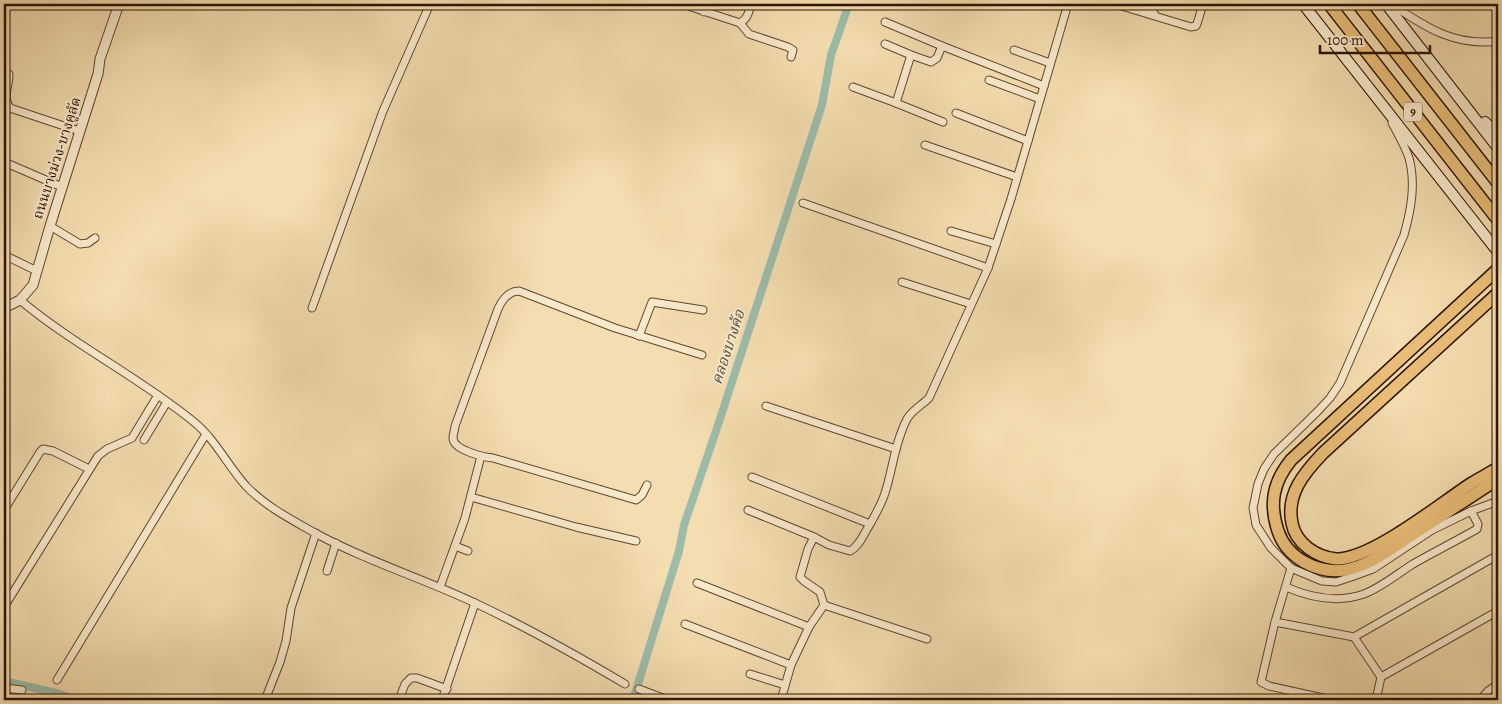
<svg xmlns="http://www.w3.org/2000/svg" width="1502" height="704" font-family="Alegreya,'Noto Serif Thai',serif">
<style>
.lines{fill:none;stroke-linecap:round;stroke-linejoin:round}
.canal{stroke:#9cbcab;stroke-width:8}
.minor-casing{stroke:#5f462c;stroke-width:9}
.tertiary-casing{stroke:#5f462c;stroke-width:11}
.secondary-casing{stroke:#2d1300;stroke-width:12}
.primary-casing{stroke:#2d1300;stroke-width:14}
.trunk-casing{stroke:#2d1300;stroke-width:14}
.minor{stroke:#f8e9cc;stroke-width:7}
.tertiary{stroke:#f8e9cc;stroke-width:9}
.secondary{stroke:#f8e9cc;stroke-width:10}
.primary{stroke:#eabe78;stroke-width:11}
.trunk{stroke:#eabe78;stroke-width:11}
.labels{text-anchor:middle;dominant-baseline:central;stroke-width:4;stroke-linejoin:round;paint-order:stroke}
.shield{fill:#f8e9cc;stroke:#6a533d;stroke-width:1}
.shield-label{font-size:12px;font-weight:bold;fill:#2d1300}
.street-label{font-size:14px;fill:#2d1300;stroke:#f8e9cc}
.water-label{font-size:15px;font-style:italic;fill:#544e3c;stroke:#f8e9cc}
</style>
<rect width="100%" height="100%" fill="#f4ddb0"/>
<filter id="stains"><feTurbulence type="fractalNoise" baseFrequency=".004" numOctaves="4"/><feColorMatrix values="0 0 0 0 .2 0 0 0 0 .09 0 0 0 0 .02 0 0 0 .5 -.17"/></filter>
<radialGradient id="worn" r=".72"><stop offset=".6" stop-color="#630" stop-opacity="0"/><stop offset="1" stop-color="#630" stop-opacity=".3"/></radialGradient>
<g class="lines">
<!-- canal -->
<g class="canal">
<polyline points="4,681 56,693 77,700"/>
<polyline points="633,700 679,551 684,525 719,422 822,105 831,55 849,4"/>
</g>
<!-- minor casing -->
<g class="minor-casing">
<g id="minor">
<polyline points="682,4 740,23 749,34 788,47 793,50 791,57"/>
<polyline points="1115,4 1191,27 1196,26 1197,24 1203,4"/>
<polyline points="1148,4 1155,15"/>
<path d="M 1391,4 C 1425,27 1455,47 1498,41"/>
<polyline points="704,12 706,4"/>
<polyline points="885,22 942,46"/>
<path d="M 740,23 C 748,19 749,11 751,4"/>
<polyline points="885,44 911,55 931,62 937,58 942,46 1044,86"/>
<polyline points="1014,50 1050,63"/>
<polyline points="911,55 896,103 943,122"/>
<path d="M 4,71 L 9,74 C 9,87 2,97 10,108 L 79,131"/>
<polyline points="989,80 1040,99"/>
<polyline points="853,87 896,103"/>
<polyline points="956,113 1028,141"/>
<path d="M 1392,123 C 1398,134 1405,146 1409,158 C 1416,184 1411,210 1404,235 L 1340,383 L 1330,398 L 1318,411 L 1274,454 L 1264,469 L 1258,484 L 1253,508 L 1256,525 L 1271,548 L 1291,568 L 1322,581 L 1336,582 L 1354,576 L 1373,569 L 1432,530 L 1471,511 L 1498,501"/>
<polyline points="925,145 1017,177"/>
<polyline points="4,162 62,187"/>
<polyline points="803,203 988,268"/>
<polyline points="50,226 80,244 88,243 95,238"/>
<polyline points="951,231 996,244"/>
<polyline points="4,255 37,271"/>
<polyline points="902,282 971,304"/>
<path d="M 20,300 C 75,346 139,377 194,422 C 215,439 228,466 246,486 C 265,506 292,520 315,533 C 366,561 422,578 475,603 C 526,627 576,655 625,684"/>
<polyline points="312,308 383,111 430,4"/>
<polyline points="639,336 652,302 703,310"/>
<polyline points="766,406 896,449"/>
<polyline points="144,440 167,402"/>
<polyline points="752,477 870,524"/>
<path d="M 647,485 L 642,495 L 636,500 L 493,458 C 483,457 453,450 453,438 C 453,434 455,429 455,426 L 498,309 C 502,300 508,291 519,291 L 615,328 L 702,355"/>
<polyline points="471,497 576,527 636,541"/>
<polyline points="4,510 40,452 43,449 53,451 89,469"/>
<polyline points="748,510 814,537"/>
<polyline points="455,546 468,551"/>
<polyline points="1291,568 1275,622 1261,682 1269,686 1332,700"/>
<polyline points="327,571 336,543"/>
<polyline points="697,583 809,627"/>
<polyline points="440,587 465,518 481,456"/>
<path d="M 1286,587 C 1311,598 1338,603 1364,594 C 1382,587 1397,574 1413,564 C 1434,552 1456,541 1477,529 L 1478,524 L 1471,511"/>
<polyline points="824,605 927,639"/>
<polyline points="4,607 98,456 107,449 132,438 158,395"/>
<polyline points="1275,622 1354,637 1498,555"/>
<polyline points="685,624 791,665"/>
<polyline points="1354,637 1381,677 1376,700"/>
<polyline points="750,674 785,685"/>
<polyline points="1381,677 1498,611"/>
<polyline points="57,680 206,434"/>
<polyline points="4,688 22,690"/>
<polyline points="639,689 668,700"/>
<polyline points="265,700 280,662 286,641 291,608 316,533"/>
<polyline points="399,700 405,684 411,678 417,678 447,689"/>
<polyline points="442,700 475,603"/>
<path d="M 781,700 L 791,665 L 809,627 L 824,605 L 820,592 L 804,581 L 800,577 L 808,549 L 814,537 L 829,545 L 850,551 C 858,547 862,538 866,531 C 873,519 881,506 885,493 C 893,468 895,442 907,419 C 912,410 922,405 929,398 L 988,268 L 1011,199 L 1068,4"/>
<polyline points="1480,700 1488,691 1498,684"/>
</g>
</g>
<!-- tertiary casing -->
<g class="tertiary-casing">
<polyline id="tertiary" points="4,308 20,300 33,285 50,226 98,74 100,59 119,4"/>
</g>
<!-- secondary casing -->
<g class="secondary-casing">
<g id="secondary">
<polyline points="1303,4 1498,252"/>
<polyline points="1386,4 1498,148"/>
<polyline points="1485,122 1498,135"/>
</g>
</g>
<!-- primary casing -->
<g class="primary-casing">
<g id="primary">
<path d="M 1498,269 L 1291,460 C 1273,482 1269,504 1278,531 C 1287,558 1317,574 1345,570 C 1369,566 1392,548 1412,535 C 1441,516 1469,498 1498,479"/>
<path d="M 1498,293 L 1323,453 C 1304,473 1286,494 1292,523 C 1294,534 1299,541 1308,548 C 1316,554 1326,558 1336,559 C 1371,560 1441,503 1472,483 C 1480,478 1490,473 1498,468"/>
</g>
</g>
<!-- trunk casing -->
<g class="trunk-casing">
<g id="trunk">
<polyline points="1329,4 1498,220"/>
<polyline points="1358,4 1498,183"/>
</g>
</g>
<!-- minor -->
<use href="#minor" class="minor"/>
<!-- tertiary -->
<use href="#tertiary" class="tertiary"/>
<!-- secondary -->
<use href="#secondary" class="secondary"/>
<!-- primary -->
<use href="#primary" class="primary"/>
<!-- trunk -->
<use href="#trunk" class="trunk"/>
</g>
<g class="labels">
<!-- shield labels -->
<rect class="shield" x="1404" y="102.5" width="18" height="19" rx="4"/>
<g class="shield-label">
<text x="1413" y="112">9</text>
</g>
<!-- street labels -->
<g class="street-label">
<text transform="translate(57 158) rotate(-72)">ถนนบางม่วง-บางคูลัด</text>
</g>
<!-- water labels -->
<g class="water-label">
<text transform="translate(728 347) rotate(-72)">คลองบางค้อ</text>
</g>
</g>
<!-- margin -->
<rect width="1502" height="704" fill="none" stroke="#f4ddb0" stroke-width="20"/>
<rect x="5" y="5" width="1492" height="694" fill="none" stroke="#2d1300" stroke-width="2.5"/>
<rect x="10" y="10" width="1482" height="684" fill="none" stroke="#2d1300"/>
<!-- scale -->
<path d="M1320 45v8h110v-8" fill="none" stroke="#2d1300" stroke-width="2.5"/>
<text x="1327" y="45" font-size="15" fill="#2d1300" stroke="#f8e9cc" stroke-width="4" paint-order="stroke">100 m</text>
<rect width="100%" height="100%" filter="url(#stains)"/>
<rect width="100%" height="100%" fill="url(#worn)"/>
</svg>
